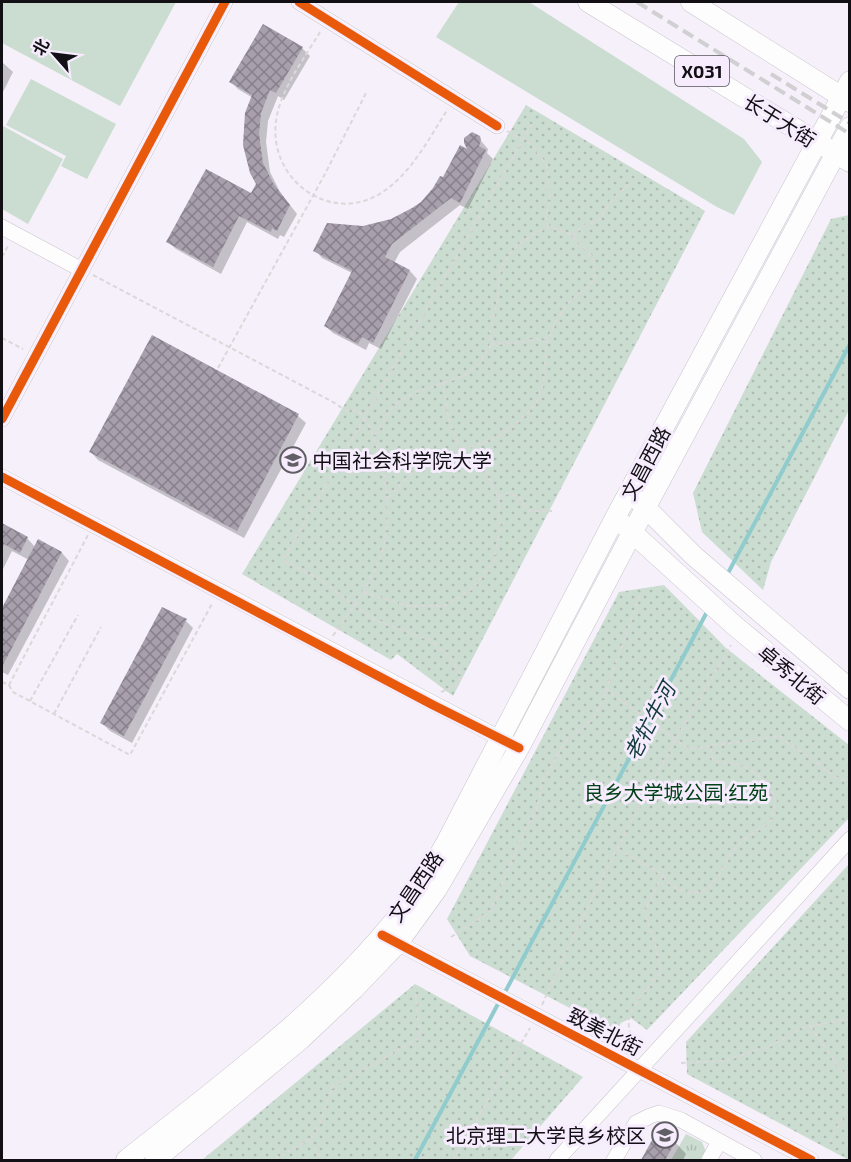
<svg xmlns="http://www.w3.org/2000/svg" width="851" height="1162" font-family="'Exo 2','Noto Sans SC',sans-serif">
<style>
.grass{fill:url(#grass-tufts)}
.park{fill:url(#park-dots)}
.garden{fill:#cbdcd0}
.shadow{fill:#0003}
.lines{fill:none;stroke-linecap:round;stroke-linejoin:round}
.stream{stroke:#90cbce;stroke-width:4}
.building{fill:url(#building-cross-hatch)}
.minor-casing{stroke:#c8c3cb;stroke-width:16}
.major-casing{stroke:#c8c3cb;stroke-width:21}
.path{stroke:#dad8da;stroke-width:2;stroke-dasharray:4.5 3;stroke-linecap:butt}
.minor{stroke:#fefdfe;stroke-width:15}
.major{stroke:#fefdfe;stroke-width:20}
.rail{stroke:#d0cfd2;stroke-width:4;stroke-dasharray:12 6;stroke-linecap:butt}
.cycleway-casing{stroke:#f6ecfd;stroke-width:13}
.cycleway{stroke:#e8590c;stroke-width:9}
.labels{text-anchor:middle;dominant-baseline:central;stroke-width:6;stroke-linejoin:round;paint-order:stroke}
.shield{fill:#f6ecfd;stroke:#57525b;stroke-width:1.5}
.shield-label{font-size:18px;font-weight:bold;fill:#131015}
.street-label{font-size:20px;fill:#131015;stroke:#f6ecfd}
.poi-label{font-size:20px;fill:#131015;stroke:#f6ecfd;text-anchor:start}
.park-label{font-size:20px;fill:#014118;stroke:#f6ecfd}
.water-label{font-size:21px;font-style:italic;fill:#103a3b;stroke:#f6ecfd}
</style>
<defs>
<pattern id="grass-tufts" width="24" height="20" patternUnits="userSpaceOnUse" patternTransform="scale(1.5)"><rect width="24" height="20" fill="#cbdcd0"/><path d="M3 7l-1-3M5 7V3M7 7l1-3M15 17l-1-3M17 17v-4M19 17l1-3" fill="none" stroke="#adbcb2"/></pattern>
<pattern id="park-dots" width="8" height="8" patternUnits="userSpaceOnUse" patternTransform="scale(1.5)"><rect width="8" height="8" fill="#cbdcd0"/><path d="M2 2h.1M6 6h.1" fill="none" stroke="#adbcb2" stroke-width="1.8" stroke-linecap="round"/></pattern>
<pattern id="building-cross-hatch" width="8" height="8" patternUnits="userSpaceOnUse" patternTransform="scale(1.5)"><rect width="8" height="8" fill="#a79fac"/><path d="M0 0l8 8M0 8l8-8" fill="none" stroke="#87808b"/></pattern>
</defs>
<rect width="100%" height="100%" fill="#f5f0f9"/>
<!-- grass -->
<polygon class="grass" points="686,1134 702,1142 706,1152 701,1160 671,1160"/>
<!-- park -->
<g class="park">
<polygon points="526,105 705,211 453,696 397,654 391,660 242,574"/>
<polygon points="849,215 849,410 771,562 763,590 702,532 693,493 831,219"/>
<polygon points="664,585 726,648 849,745 849,818 647,1030 631,1018 621,1023 616,1032 470,956 447,919 619,592"/>
<polygon points="849,864 849,1160 687,1074 686,1042"/>
<polygon points="415,984 583,1077 511,1160 202,1160"/>
</g>
<!-- garden -->
<g class="garden">
<polygon points="2,2 176,2 120,106 2,43"/>
<polygon points="459,2 529,2 744,139 762,162 734,215 717,207 436,37"/>
<polygon points="31,79 116,124 87,179 61,166 66,156 6,125"/>
<polygon points="3,126 63,159 28,224 2,209 2,130"/>
</g>
<!-- shadow -->
<g class="shadow">
<polygon points="302,48 310,56 284,100 278,96 268,121 266,142 270,172 280,192 297,214 284,237 280,235 278,239 247,222 221,274 176,249 168,242 252,195 257,184 253,98 238,89 231,82"/>
<polygon points="2,62 13,72 2,94"/>
<polygon points="475,134 488,149 487,153 493,159 468,209 460,205 400,252 394,263 410,271 417,279 381,349 369,343 366,350 333,333 325,326 352,273 322,258 315,250 363,228 391,221 422,203 471,153"/>
<polygon points="152,337 298,416 306,423 244,538 98,460 91,452"/>
<polygon points="2,525 27,538 35,547 39,541 62,553 69,561 8,675 2,672 2,611 29,560 12,551 2,571"/>
<polygon points="186,621 193,628 132,743 110,731 102,723"/>
<polygon points="658,1133 675,1142 686,1154 683,1160 643,1160"/>
</g>
<g class="lines">
<!-- stream -->
<g class="stream">
<polyline points="727,575 850,344"/>
<polyline points="503,996 708,610"/>
<polyline points="415,1160 499,1002"/>
</g>
</g>
<!-- building -->
<g class="building">
<polygon points="263,24 303,47 276,93 270,90 261,113 259,134 263,163 273,183 290,205 277,231 272,228 271,232 239,216 213,267 166,242 206,169 251,193 256,184 250,173 243,145 245,113 252,95 229,82"/>
<polygon points="472,132 480,136 481,140 479,146 486,150 460,203 451,198 392,244 385,257 410,270 373,343 362,337 358,344 324,326 352,271 313,251 327,223 363,226 391,219 412,208 421,202 433,188 440,176 443,177 460,145 467,149 464,143 464,138"/>
<polygon points="152,335 299,414 237,531 89,452"/>
<polygon points="2,523 28,537 20,553 4,544 2,550"/>
<polygon points="38,539 62,552 2,667 2,608"/>
<polygon points="162,607 187,619 124,736 100,723"/>
<polygon points="657,1131 676,1141 665,1160 641,1160"/>
</g>
<g class="lines">
<!-- minor casing -->
<g class="minor-casing">
<g id="minor">
<polyline points="299,2 497,126"/>
<polyline points="2,227 82,270"/>
<polyline points="2,419 225,2"/>
<polyline points="2,477 509,743"/>
<polyline points="390,939 811,1160"/>
<polyline points="557,1160 850,839"/>
<polyline points="614,1160 636,1123 650,1116 659,1113 681,1120 754,1160"/>
<polyline points="709,1160 719,1142"/>
</g>
</g>
<!-- major casing -->
<g class="major-casing">
<g id="major">
<polyline points="588,2 850,162"/>
<polyline points="691,2 850,102"/>
<polyline points="639,501 694,556 850,689"/>
<polyline points="624,525 735,626 850,721"/>
<path d="M 126,1160 C 228,1079 338,1000 415,894 C 427,878 436,860 446,843 L 615,518 L 850,81"/>
<polyline points="155,1160 300,1040 354,989 398,943 437,889 519,748 632,533 850,127"/>
</g>
</g>
<!-- path -->
<g class="path">
<path d="M 320,32 C 304,59 280,90 276,121 C 268,181 333,227 384,191 C 413,171 429,138 448,109"/>
<polyline points="507,131 532,145 547,166 550,198 546,218 549,227"/>
<polyline points="573,237 581,227 599,220 610,202 630,183"/>
<polyline points="2,257 9,244"/>
<path d="M 93,275 L 333,402 L 345,410 L 358,411 C 373,427 377,445 382,466 C 399,544 376,576 332,637"/>
<polyline points="2,338 23,349"/>
<polyline points="491,344 517,343 549,337"/>
<polyline points="218,368 325,174 366,93"/>
<path d="M 375,435 L 393,406 L 416,392 L 463,376 L 479,364 L 491,344 L 490,332 L 497,303 L 500,268 L 516,246 L 532,235 L 549,227 L 568,233 L 581,244 L 593,258 L 595,278 C 587,290 581,291 572,300 C 562,309 555,322 550,335 C 541,358 550,389 531,409 C 520,421 506,432 492,440 C 483,445 471,446 461,449 C 430,459 407,473 387,500"/>
<polyline points="498,497 508,493 519,497 529,511 552,511"/>
<polyline points="363,592 409,606 445,606 473,588 494,561 500,527 498,497 486,472 460,449 448,416 443,383"/>
<polyline points="2,682 9,685 88,535"/>
<polyline points="9,685 13,692 130,755 213,602"/>
<polyline points="605,689 689,749 779,736 840,780 850,780"/>
<polyline points="441,692 458,685 461,676 450,656 430,640 375,620 319,579 283,560 533,122"/>
<polyline points="30,701 78,615"/>
<polyline points="54,714 101,627"/>
<path d="M 618,849 L 663,875 L 644,911 L 655,943 L 661,972 C 648,988 619,1014 632,1036"/>
<path d="M 663,875 C 669,885 677,890 689,892 C 718,896 722,860 739,844 C 749,835 762,828 772,819 L 776,801 L 768,782 L 743,765 L 713,761 L 710,746"/>
<polyline points="451,937 491,911 525,829 536,812 543,781 565,742 594,718 601,704 641,593"/>
<path d="M 542,1005 C 597,881 661,761 731,645"/>
<polyline points="810,1026 850,1083"/>
<polyline points="681,1063 723,1061 770,1046 804,1027 850,1019"/>
<polyline points="309,1141 323,1160"/>
<polyline points="830,1142 850,1103"/>
<polyline points="274,1160 315,1136 333,1086 420,1038 415,990"/>
<polyline points="453,1160 530,1028"/>
</g>
<!-- minor -->
<use href="#minor" class="minor"/>
<!-- major -->
<use href="#major" class="major"/>
<!-- rail -->
<g class="rail">
<polyline points="637,2 850,134"/>
<polyline points="771,74 850,123"/>
</g>
<!-- cycleway casing -->
<g class="cycleway-casing">
<g id="cycleway">
<polyline points="299,2 497,126"/>
<polyline points="2,419 225,2"/>
<polyline points="2,477 433,705 519,748"/>
<polyline points="382,935 811,1160"/>
</g>
</g>
<!-- cycleway -->
<use href="#cycleway" class="cycleway"/>
</g>
<!-- icons -->
<defs>
<g id="university-ring" transform="scale(1.35)"><circle r="9.5" fill="#f6ecfd" stroke="#625e65" stroke-width="1.5"/><path d="M0-5L7-2L0 1L-7-2ZM-4 1L0 2.5L4 1V4Q0 6-4 4Z" fill="#625e65"/></g>
</defs>
<g fill-rule="evenodd">
<use href="#university-ring" x="293" y="460"/>
<use href="#university-ring" x="665" y="1135"/>
</g>
<g class="labels">
<!-- shield labels -->
<rect class="shield" x="675" y="56" width="54" height="30" rx="4.5"/>
<g class="shield-label">
<text x="702" y="71">X031</text>
</g>
<!-- street labels -->
<g class="street-label">
<text transform="translate(780 120) rotate(32)">长于大街</text>
<text transform="translate(645 463) rotate(-62)">文昌西路</text>
<text transform="translate(792 674) rotate(40)">卓秀北街</text>
<text transform="translate(415 886) rotate(-56)">文昌西路</text>
<text transform="translate(605 1031) rotate(27)">致美北街</text>
</g>
<!-- poi labels -->
<g class="poi-label">
<text x="312" y="460">中国社会科学院大学</text>
<text x="646" y="1135" text-anchor="end">北京理工大学良乡校区</text>
</g>
<!-- park labels -->
<g class="park-label">
<text x="676" y="792">良乡大学城公园·红苑</text>
</g>
<!-- water labels -->
<g class="water-label">
<text transform="translate(649 721) rotate(-62)">老牤牛河</text>
</g>
</g>
<!-- border -->
<rect width="851" height="1162" fill="none" stroke="#131015" stroke-width="6"/>
<!-- north arrow -->
<g transform="translate(54 54) rotate(298)" stroke="#f6ecfd" stroke-width="4.5" paint-order="stroke">
<path d="M0-4.5L10 22L0 15L-10 22Z" fill="#131015"/>
<text y="-9" font-size="16" font-weight="bold" text-anchor="middle" fill="#131015">北</text>
</g>
</svg>
